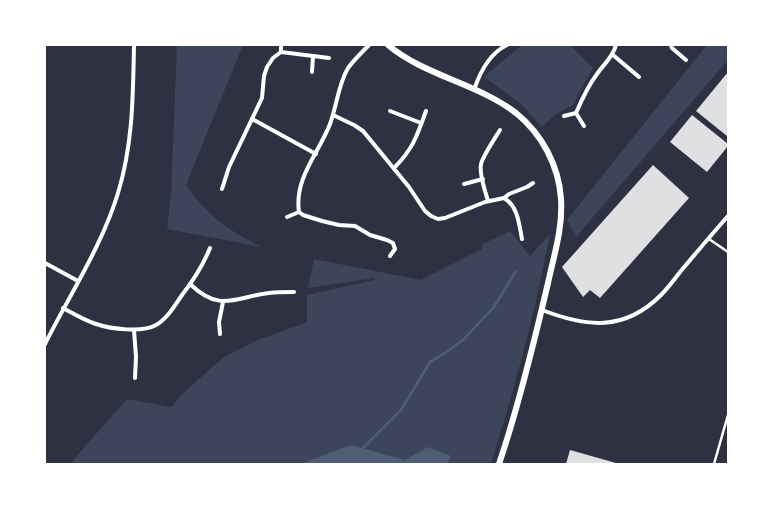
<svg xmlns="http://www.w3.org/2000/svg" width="773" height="509" font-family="Georgia,serif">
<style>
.green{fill:#3c4559}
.water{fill:#4f5d75}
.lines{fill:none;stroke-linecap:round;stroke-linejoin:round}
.stream{stroke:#4f5d75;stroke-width:2.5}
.building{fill:#e0e0e3}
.service{stroke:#fff;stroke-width:2.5}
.minor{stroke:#fff;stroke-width:4}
.tertiary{stroke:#fff;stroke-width:6}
</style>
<rect width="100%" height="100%" fill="#2d3142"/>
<!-- green -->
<g class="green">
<path d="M 177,45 L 243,45 L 186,185 C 207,216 229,230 261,247 L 167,229 L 171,194 Z"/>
<polygon points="522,45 570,45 593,68 573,105 556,114 542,127 520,103 484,77"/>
<polygon points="707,45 728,45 728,60 576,237 567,220"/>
<path d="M 510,231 L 530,256 L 550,234 C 535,313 515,387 491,464 L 73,464 L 73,460 L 127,399 L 171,407 L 182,394 L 224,357 L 258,340 L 307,322 L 307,295 L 374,280 L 375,278 L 308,288 L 314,259 L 421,280 L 482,249 L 481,245 Z"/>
</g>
<!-- water -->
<polygon class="water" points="351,445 405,460 428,447 451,456 447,464 301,464"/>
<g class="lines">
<!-- stream -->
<polyline class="stream" points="363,448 401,410 430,362 451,349 463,340 494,307 516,271"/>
</g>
<!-- building -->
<g class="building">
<polygon points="728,72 728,134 727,136 696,111"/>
<polygon points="692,115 728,144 728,146 707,172 670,142"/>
<polygon points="653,165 689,198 600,298 590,290 583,297 562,267"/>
<polygon points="570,450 616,463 616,464 566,464"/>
</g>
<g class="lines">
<!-- service -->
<g class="service">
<polyline points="709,239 728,252"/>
<polyline points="714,464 728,415"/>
</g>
<!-- minor -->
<g class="minor">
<path d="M 369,45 C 362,52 354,60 348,68 C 338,85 337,105 330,124 C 319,153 294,178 299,212 L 303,215 L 322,221 L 339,225 L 355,226 L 370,235 L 387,240 L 393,243 L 395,249 L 390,256"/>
<polyline points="671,45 672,48 686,60"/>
<polyline points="281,52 329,58"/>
<polyline points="613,55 639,77"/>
<polyline points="312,72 313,56"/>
<path d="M 474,90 C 480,72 490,53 507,45"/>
<polyline points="390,111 421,123"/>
<polyline points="333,115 354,125 363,131 409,187 425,211 431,216 438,219 445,218 485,202 504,198 509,194 527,187 533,183"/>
<polyline points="564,116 576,113"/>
<polyline points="252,119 316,154"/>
<path d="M 584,126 L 576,113 C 582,99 588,86 597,74 C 604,64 613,57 616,45"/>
<path d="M 394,168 C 413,149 417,136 426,111"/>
<polyline points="464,184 483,179"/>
<polyline points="222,189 229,167 262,98 264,76 267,67 273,58 281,52 281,45"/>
<path d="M 504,198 C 518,206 519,224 522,239"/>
<path d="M 488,201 C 485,190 479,175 481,164 C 483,156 495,138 500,130"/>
<polyline points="287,217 299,212"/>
<polyline points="45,263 78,281"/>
<path d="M 190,284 C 220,313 235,297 269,293 C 277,292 286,292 294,292"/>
<path d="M 63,308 C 74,314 84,320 96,324 C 111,329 142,333 156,325 C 167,319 175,305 182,295 C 193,281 203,265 210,248"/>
<path d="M 542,310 C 586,327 624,332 661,295 C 668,288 674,280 680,272 C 696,253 712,234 728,216"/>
<polyline points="134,330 136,357 135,378"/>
<polyline points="220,334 219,322 223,302"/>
<path d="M 45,344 C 70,294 102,246 118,193 C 133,144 133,96 134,45"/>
</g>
<!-- tertiary -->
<path class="tertiary" d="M 388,45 C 425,76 477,83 516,113 C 542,134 559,166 561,199 C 563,228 554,255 548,283 C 534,343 519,405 499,464"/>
</g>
<!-- border -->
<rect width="773" height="509" fill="none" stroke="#ffffff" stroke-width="92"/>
</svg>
